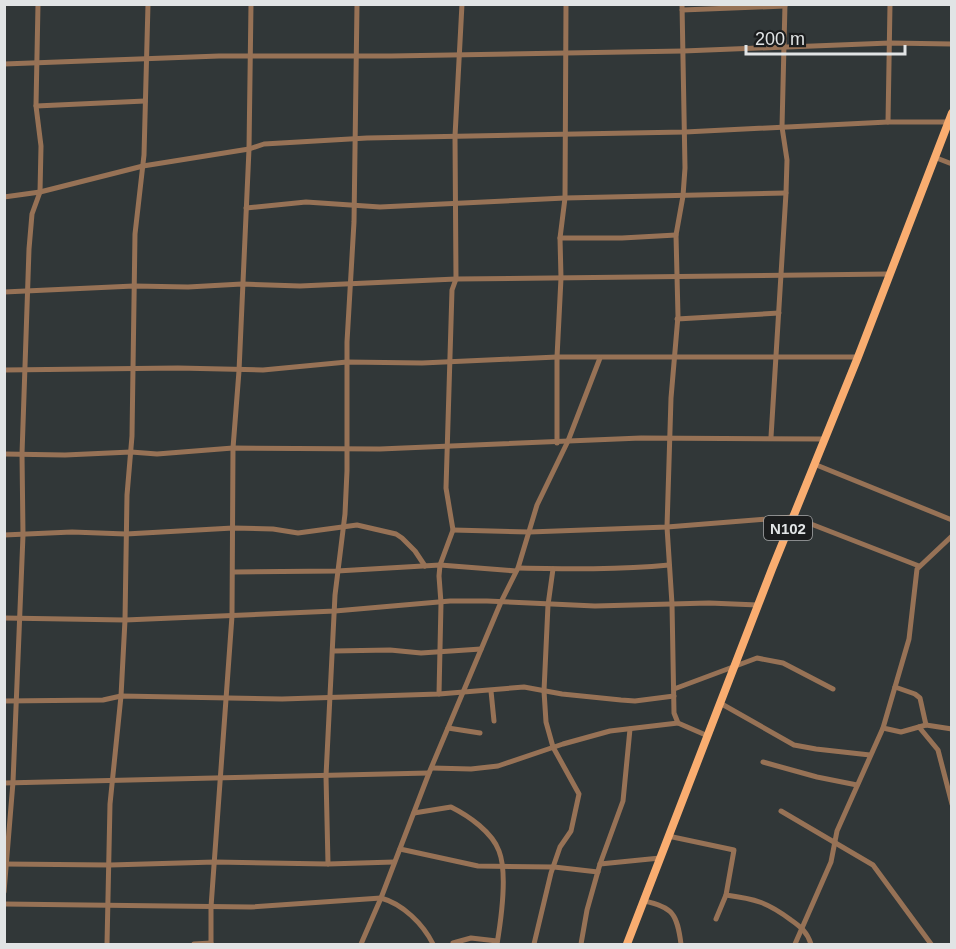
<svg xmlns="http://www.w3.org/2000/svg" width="956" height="949" font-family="Arial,sans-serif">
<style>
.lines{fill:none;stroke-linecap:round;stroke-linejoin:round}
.minor{stroke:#977256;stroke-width:5}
.primary{stroke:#f9ad70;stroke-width:8}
.labels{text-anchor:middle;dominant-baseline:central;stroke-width:4.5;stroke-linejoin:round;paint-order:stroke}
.shield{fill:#1b1d1e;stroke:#a6a8a9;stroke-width:1.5}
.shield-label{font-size:15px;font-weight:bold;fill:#e1e4e5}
</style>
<rect width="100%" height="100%" fill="#313738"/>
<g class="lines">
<!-- minor -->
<g class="minor">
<polyline points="682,4 685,168 683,196 676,235 678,316 671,398 667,527 672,604 674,713 678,723 708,736"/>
<polyline points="682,10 785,6"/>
<polyline points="4,64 219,56 391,56 683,51 890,43 952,44"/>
<polyline points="36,106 145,101"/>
<polyline points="888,122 890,4"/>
<polyline points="934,157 952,164"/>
<polyline points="4,197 40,192 143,166 249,149 264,144 367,138 685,132 888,122 948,122"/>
<polyline points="246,208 306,202 380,207 565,198 786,193"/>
<polyline points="560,238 622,238 676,235"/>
<polyline points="4,292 134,286 188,287 242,284 300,286 456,279 889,274"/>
<polyline points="677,319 779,313"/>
<polyline points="4,370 178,368 263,370 347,362 422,363 557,357 858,357"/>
<polyline points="771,437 786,193 787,160 782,127 785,4"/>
<polyline points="557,443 557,357 561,278 560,238 565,198 566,4"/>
<polyline points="4,454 65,455 131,452 157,454 233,448 380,449 641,438 824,439"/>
<polyline points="814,464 952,520"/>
<polyline points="453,530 529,532 667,527 793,517 919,566"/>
<polyline points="4,535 72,532 126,534 233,528 273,529 298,533 357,525 396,534 402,538 415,551 425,566"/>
<path d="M 518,568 C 568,569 619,570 669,565"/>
<polyline points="234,572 337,571 440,565 516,571"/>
<polyline points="4,618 125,620 335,611 450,601 487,601 595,606 709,603 758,605"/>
<polyline points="333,651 390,650 421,653 481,649"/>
<polyline points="895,687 915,694 920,698 926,725"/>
<polyline points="674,689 757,658 783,663 833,689"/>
<polyline points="491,691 494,721"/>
<polyline points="439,694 441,603 439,576 440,565 453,530 446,488 452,290 456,279 455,136 462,4"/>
<polyline points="4,701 103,700 121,696 282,699 439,694 524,687 562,694 621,700 635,701 674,696"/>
<polyline points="720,703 794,745 816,749 870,755"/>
<polyline points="919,727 938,750 952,804"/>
<polyline points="448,728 480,733"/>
<polyline points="883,728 901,732 926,725 952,729"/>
<polyline points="763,762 817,777 857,785"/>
<polyline points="432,768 471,769 498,766 563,744 610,731 678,723"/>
<polyline points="4,783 429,773"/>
<polyline points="781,811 873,865 931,944"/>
<path d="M 414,813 L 451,807 C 469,816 492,832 499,851 C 508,874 501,920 497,944"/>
<polyline points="668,836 734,850 726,895 716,919"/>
<polyline points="400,849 478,866 554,867 598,872"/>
<polyline points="4,864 110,865 215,862 328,864 394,862"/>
<polyline points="328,864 326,776 335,595 345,514 347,471 347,342 354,222 357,4"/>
<polyline points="600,864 660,858"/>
<polyline points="4,892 13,782 23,535 22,454 29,249 32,214 40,192 41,146 36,106 38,4"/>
<path d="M 726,895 C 755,899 767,902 791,920 C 801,927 807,932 811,944"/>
<path d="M 644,901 C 673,907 677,914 681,944"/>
<path d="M 4,904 L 251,907 L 381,898 C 403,904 423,924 433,944"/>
<polyline points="453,943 471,938 497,941"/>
<polyline points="107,944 110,804 121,696 125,620 127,495 132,436 135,234 144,155 148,4"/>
<polyline points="194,944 211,943"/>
<polyline points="211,944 211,907 232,616 233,448 239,371 249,149 251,4"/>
<polyline points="361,944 381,898 429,773 501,602 518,568 537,505 568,441 600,358"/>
<polyline points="534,944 551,873 560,847 571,831 579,794 553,747 546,722 544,691 548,605 553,569"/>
<polyline points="581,944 587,910 600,864 623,801 630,729"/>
<polyline points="795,944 831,862 837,831 883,728 909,639 917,569 952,536"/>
</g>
<!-- primary -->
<polyline class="primary" points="627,944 772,569 858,357 952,113"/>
</g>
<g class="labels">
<!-- shield labels -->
<rect class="shield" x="764" y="516" width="48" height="24" rx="4.5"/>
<g class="shield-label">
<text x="788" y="528">N102</text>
</g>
</g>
<!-- border -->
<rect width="956" height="949" fill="none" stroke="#e1e4e5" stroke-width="12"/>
<!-- scale -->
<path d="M746 45v9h159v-9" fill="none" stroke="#e1e4e5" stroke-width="3"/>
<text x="755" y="45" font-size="18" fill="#e1e4e5" stroke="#1b1d1e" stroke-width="4.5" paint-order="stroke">200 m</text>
</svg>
